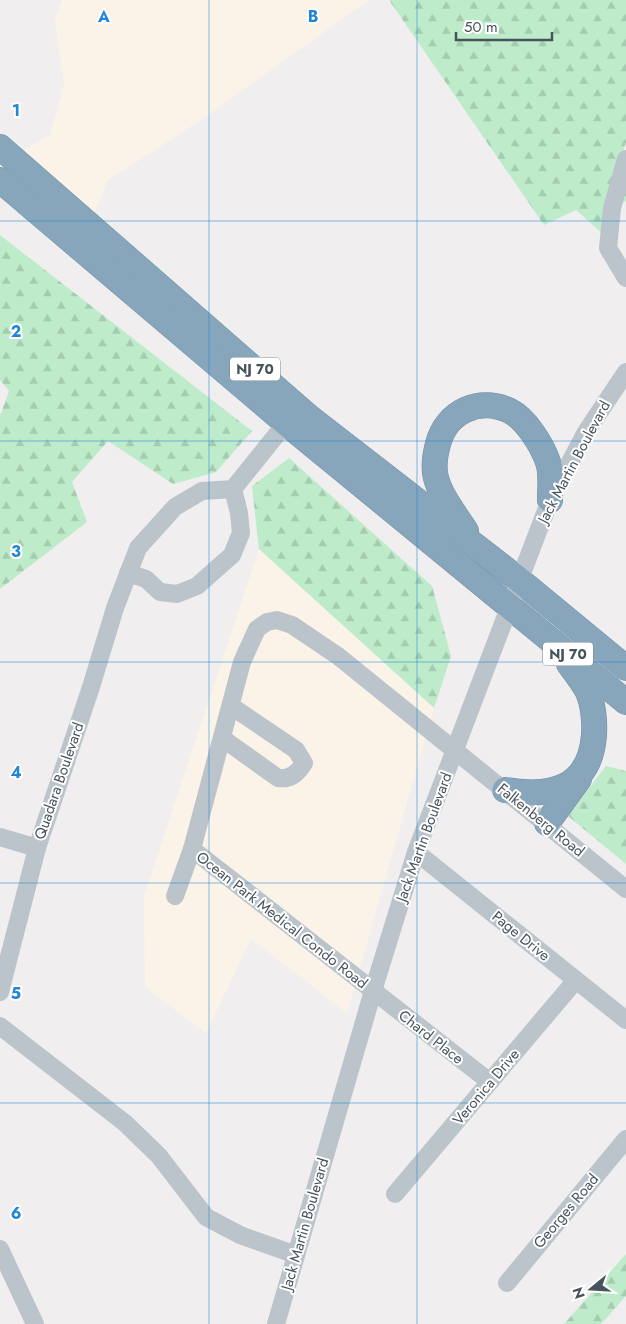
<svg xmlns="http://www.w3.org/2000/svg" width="626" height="1324" font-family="Jost,sans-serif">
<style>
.commercial{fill:#fbf3e7}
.forest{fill:url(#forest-firs)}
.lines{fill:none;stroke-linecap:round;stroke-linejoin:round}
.highway-casing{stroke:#7391a6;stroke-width:26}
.minor{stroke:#bac4ca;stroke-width:18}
.highway{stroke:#87a6bb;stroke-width:25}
.grid{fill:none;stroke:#2186d7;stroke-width:1;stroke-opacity:0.55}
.labels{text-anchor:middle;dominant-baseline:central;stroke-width:4;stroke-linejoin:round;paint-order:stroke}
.shield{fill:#fff;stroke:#7e878c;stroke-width:1}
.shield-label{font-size:14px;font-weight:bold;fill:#47535a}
.street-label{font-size:15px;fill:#47535a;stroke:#fff}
.grid-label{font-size:16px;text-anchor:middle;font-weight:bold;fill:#2186d7;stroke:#fff;stroke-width:4;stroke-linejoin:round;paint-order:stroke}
</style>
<defs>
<pattern id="forest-firs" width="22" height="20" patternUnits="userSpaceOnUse" patternTransform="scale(1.25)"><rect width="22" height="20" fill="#beecca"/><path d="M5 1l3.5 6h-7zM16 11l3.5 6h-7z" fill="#a5ccb0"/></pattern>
</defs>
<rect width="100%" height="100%" fill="#f0eeee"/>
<!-- commercial -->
<g class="commercial">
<polygon points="62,0 369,0 198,122 107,181 94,215 20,152 50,135 64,85 55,20"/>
<polygon points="259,549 434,708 347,1013 251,939 206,1033 145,987 144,896"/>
</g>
<!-- forest -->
<g class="forest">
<polygon points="389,0 626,0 626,142 616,176 626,173 626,201 605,213 604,235 576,210 544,225"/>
<polygon points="0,235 252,431 216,472 173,484 108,441 72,482 87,522 0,589 0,416 9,391 0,380"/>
<polygon points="289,458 432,586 451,656 434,708 259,549 252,486"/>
<polygon points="606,766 626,771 626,864 568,816"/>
<polygon points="626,1254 626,1296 601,1324 564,1324"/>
</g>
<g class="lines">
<!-- highway casing -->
<g class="highway-casing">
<g id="highway">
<polyline points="0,147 309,417 518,579 626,668"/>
<polyline points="0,180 286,423 626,702"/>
<path d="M 466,531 C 455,514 441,497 436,478 C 433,467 435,455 438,444 C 446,412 479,396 510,411 C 526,419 542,445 548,462 C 552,473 550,489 550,500"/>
<path d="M 505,790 C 552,798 590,788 594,735 C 595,721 593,702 587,690 C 582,681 575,672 569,664"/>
<polyline points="547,823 579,779"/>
</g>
</g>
<!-- minor -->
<g class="minor">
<polyline points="626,159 612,208 608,248 626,278"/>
<polyline points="128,573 146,579 160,592 177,594 197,586 232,555 241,533 239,513 233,489"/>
<path d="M 222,738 L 278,778 C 290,780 298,773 304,763 L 296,750 L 231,706"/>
<polyline points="0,837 37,848"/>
<polyline points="416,852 626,1020"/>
<polyline points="175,896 192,849"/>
<polyline points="0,992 37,848 91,687 115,608 138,548 175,507 202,491 233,489 286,423"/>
<polyline points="0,1026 125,1123 159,1156 206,1217 240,1235 296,1255"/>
<polyline points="490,1082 192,849 242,662 257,629 267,622 277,620 292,625 338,656 626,889"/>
<polyline points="395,1194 576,980"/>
<polyline points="0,1249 35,1324"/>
<polyline points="507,1283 626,1139"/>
<polyline points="276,1324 373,991 416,852 550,500 586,432 626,372"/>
</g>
<!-- highway -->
<use href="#highway" class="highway"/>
</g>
<!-- grid -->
<path class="grid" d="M 209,0 L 209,1324M 417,0 L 417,1324M 0,221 L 626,221M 0,441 L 626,441M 0,662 L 626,662M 0,883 L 626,883M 0,1103 L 626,1103"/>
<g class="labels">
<!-- shield labels -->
<g class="shield">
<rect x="230" y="357.5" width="50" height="23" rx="4"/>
<rect x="543" y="642.5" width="50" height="23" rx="4"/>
</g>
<g class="shield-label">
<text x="255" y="369">NJ 70</text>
<text x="568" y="654">NJ 70</text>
</g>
<!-- street labels -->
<g class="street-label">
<text transform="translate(574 462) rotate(-62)">Jack Martin Boulevard</text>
<text transform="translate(59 781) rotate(-71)">Quadara Boulevard</text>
<text transform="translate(541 820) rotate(39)">Falkenberg Road</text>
<text transform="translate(424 837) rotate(-70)">Jack Martin Boulevard</text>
<text transform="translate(282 920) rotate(38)">Ocean Park Medical Condo Road</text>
<text transform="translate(521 936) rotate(39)">Page Drive</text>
<text transform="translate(431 1037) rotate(38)">Chard Place</text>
<text transform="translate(486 1087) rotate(-50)">Veronica Drive</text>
<text transform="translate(566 1211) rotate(-50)">Georges Road</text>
<text transform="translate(305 1224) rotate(-74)">Jack Martin Boulevard</text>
</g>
</g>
<g class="grid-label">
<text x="104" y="22">A</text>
<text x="313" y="22">B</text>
<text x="16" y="116">1</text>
<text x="16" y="337">2</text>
<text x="16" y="557">3</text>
<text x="16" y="778">4</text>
<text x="16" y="999">5</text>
<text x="16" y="1219">6</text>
</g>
<!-- north arrow -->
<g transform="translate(591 1289) rotate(252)" stroke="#ffffff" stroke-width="4" paint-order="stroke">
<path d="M0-4L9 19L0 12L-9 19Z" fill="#47535a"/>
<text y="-8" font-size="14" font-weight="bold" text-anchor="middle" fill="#47535a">N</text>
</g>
<!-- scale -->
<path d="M456 32v8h96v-8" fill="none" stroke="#47535a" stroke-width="2.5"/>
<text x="464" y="32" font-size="15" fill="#47535a" stroke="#ffffff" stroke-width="4" paint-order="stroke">50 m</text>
</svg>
